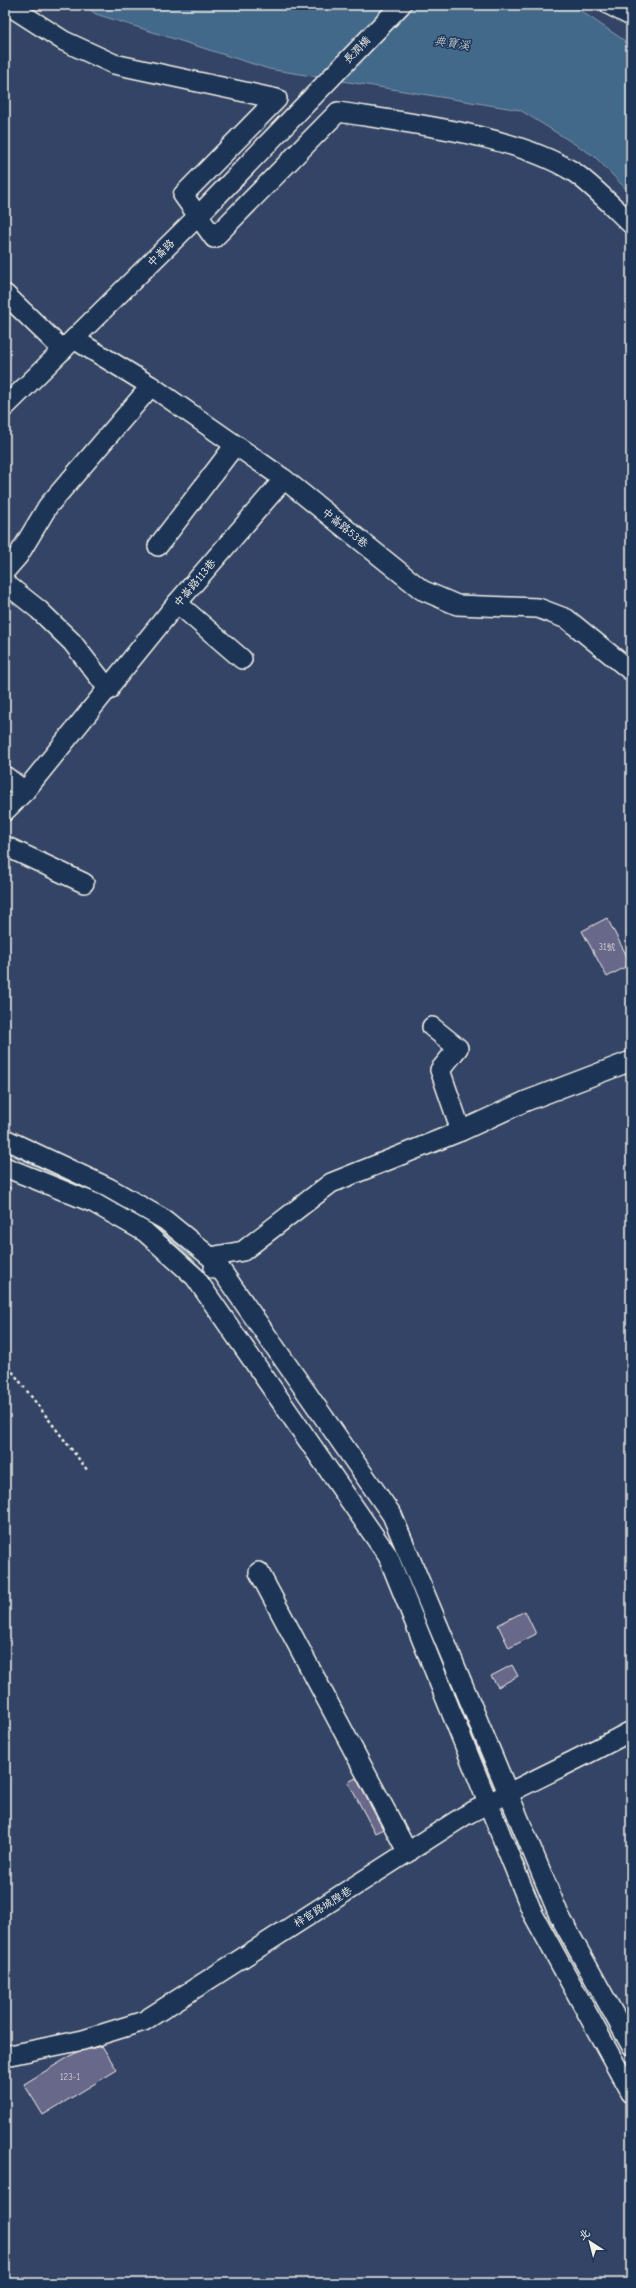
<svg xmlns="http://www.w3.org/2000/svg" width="636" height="2288" font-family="'Comic Neue','LXGW WenKai TC',sans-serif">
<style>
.water{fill:#43678a;stroke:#8a9eb0}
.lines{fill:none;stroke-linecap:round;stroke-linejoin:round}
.stream{stroke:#8a9eb0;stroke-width:5}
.building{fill:#68678a;stroke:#f4f1e8}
.minor-casing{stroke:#f4f1e8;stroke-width:22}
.path{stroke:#f4f1e8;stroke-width:2.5;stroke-dasharray:3 3;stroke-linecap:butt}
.minor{stroke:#1d3557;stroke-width:19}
.labels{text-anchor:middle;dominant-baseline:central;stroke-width:3;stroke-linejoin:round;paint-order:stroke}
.number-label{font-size:9px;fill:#d1ced0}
.street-label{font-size:11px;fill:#f4f1e8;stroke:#1d3557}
.water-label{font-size:12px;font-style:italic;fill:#b6c1c7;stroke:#1d3557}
</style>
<rect width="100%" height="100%" fill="#344466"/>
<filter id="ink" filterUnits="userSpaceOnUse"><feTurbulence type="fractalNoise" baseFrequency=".025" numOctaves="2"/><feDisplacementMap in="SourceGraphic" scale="8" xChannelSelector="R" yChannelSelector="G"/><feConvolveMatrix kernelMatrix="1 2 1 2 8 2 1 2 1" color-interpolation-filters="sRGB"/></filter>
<g filter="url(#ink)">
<!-- water -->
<polygon class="water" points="83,5 572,5 631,45 631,194 594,156 520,110 269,69 96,14"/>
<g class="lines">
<!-- stream -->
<g class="stream">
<polyline points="5,1150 64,1177"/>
<polyline points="155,1223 202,1272"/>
</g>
</g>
<!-- building -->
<g class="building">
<polygon points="607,918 631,964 607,977 582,931"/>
<polygon points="525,1611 536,1634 509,1648 498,1625"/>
<polygon points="512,1665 518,1676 498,1687 491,1676"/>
<polygon points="356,1778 383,1829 375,1833 348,1782"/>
<polygon points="102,2046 117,2070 43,2115 24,2084 77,2052"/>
</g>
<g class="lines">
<!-- minor casing -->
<g class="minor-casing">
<g id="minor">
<path d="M 8,5 L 64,41 L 114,64 L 277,99 L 183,195 L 214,238 L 338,112 C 408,123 511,134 572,171 C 590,182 615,209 631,224"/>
<polyline points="610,5 631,16"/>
<polyline points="5,294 63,350"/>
<polyline points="74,339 151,386 284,479 422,590 457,605 538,608 567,619 631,671"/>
<polyline points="5,407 198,216 401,5"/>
<polyline points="158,546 235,445"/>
<polyline points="5,571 18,556 48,506 151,386"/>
<polyline points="5,583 39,610 72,642 109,690"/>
<polyline points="177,603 242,659"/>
<polyline points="5,776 25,791"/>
<polyline points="5,811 25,791 177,603 284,479"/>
<polyline points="5,846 84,883"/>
<polyline points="432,1027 458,1048 440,1070 461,1131"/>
<polyline points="5,1139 109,1188 165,1220 214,1260 392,1515 559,1915 631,2045"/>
<polyline points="5,1167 94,1203 145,1232 195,1277 388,1556 533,1914 631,2093"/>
<polyline points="214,1269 216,1256 243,1251 331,1183 461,1131 526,1101 631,1061"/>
<polyline points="259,1572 408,1853"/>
<path d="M 5,2056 L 83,2040 L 144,2021 L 464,1816 C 520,1786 576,1761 631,1731"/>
</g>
</g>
<!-- path -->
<g class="path">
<polyline points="5,1193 10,1187"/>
<polyline points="5,1362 88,1471"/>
</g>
<!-- minor -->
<use href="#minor" class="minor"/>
</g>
</g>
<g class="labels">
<!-- number labels -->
<g class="number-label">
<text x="607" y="947">31號</text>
<text x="70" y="2077">123-1</text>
</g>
<!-- street labels -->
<g class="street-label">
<text transform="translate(357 50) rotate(-46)">長潤橋</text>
<text transform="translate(161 253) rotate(-45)">中崙路</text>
<text transform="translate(345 528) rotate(39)">中崙路53巷</text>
<text transform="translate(195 583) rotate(-50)">中崙路113巷</text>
<text transform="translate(323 1907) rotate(-32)">梓官路城隍巷</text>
</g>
<!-- water labels -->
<g class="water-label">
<text transform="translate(452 43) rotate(9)">典寶溪</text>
</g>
</g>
<!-- margin -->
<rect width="636" height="2288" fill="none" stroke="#1d3557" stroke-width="20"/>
<rect x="10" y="10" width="616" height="2268" fill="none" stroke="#f4f1e8" stroke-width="1.5" filter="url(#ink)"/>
<!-- north arrow -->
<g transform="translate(590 2242) rotate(324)" stroke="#1d3557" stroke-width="3" paint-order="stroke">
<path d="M0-3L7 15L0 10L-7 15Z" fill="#f4f1e8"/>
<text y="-6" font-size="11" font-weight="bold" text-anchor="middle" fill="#f4f1e8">北</text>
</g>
</svg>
